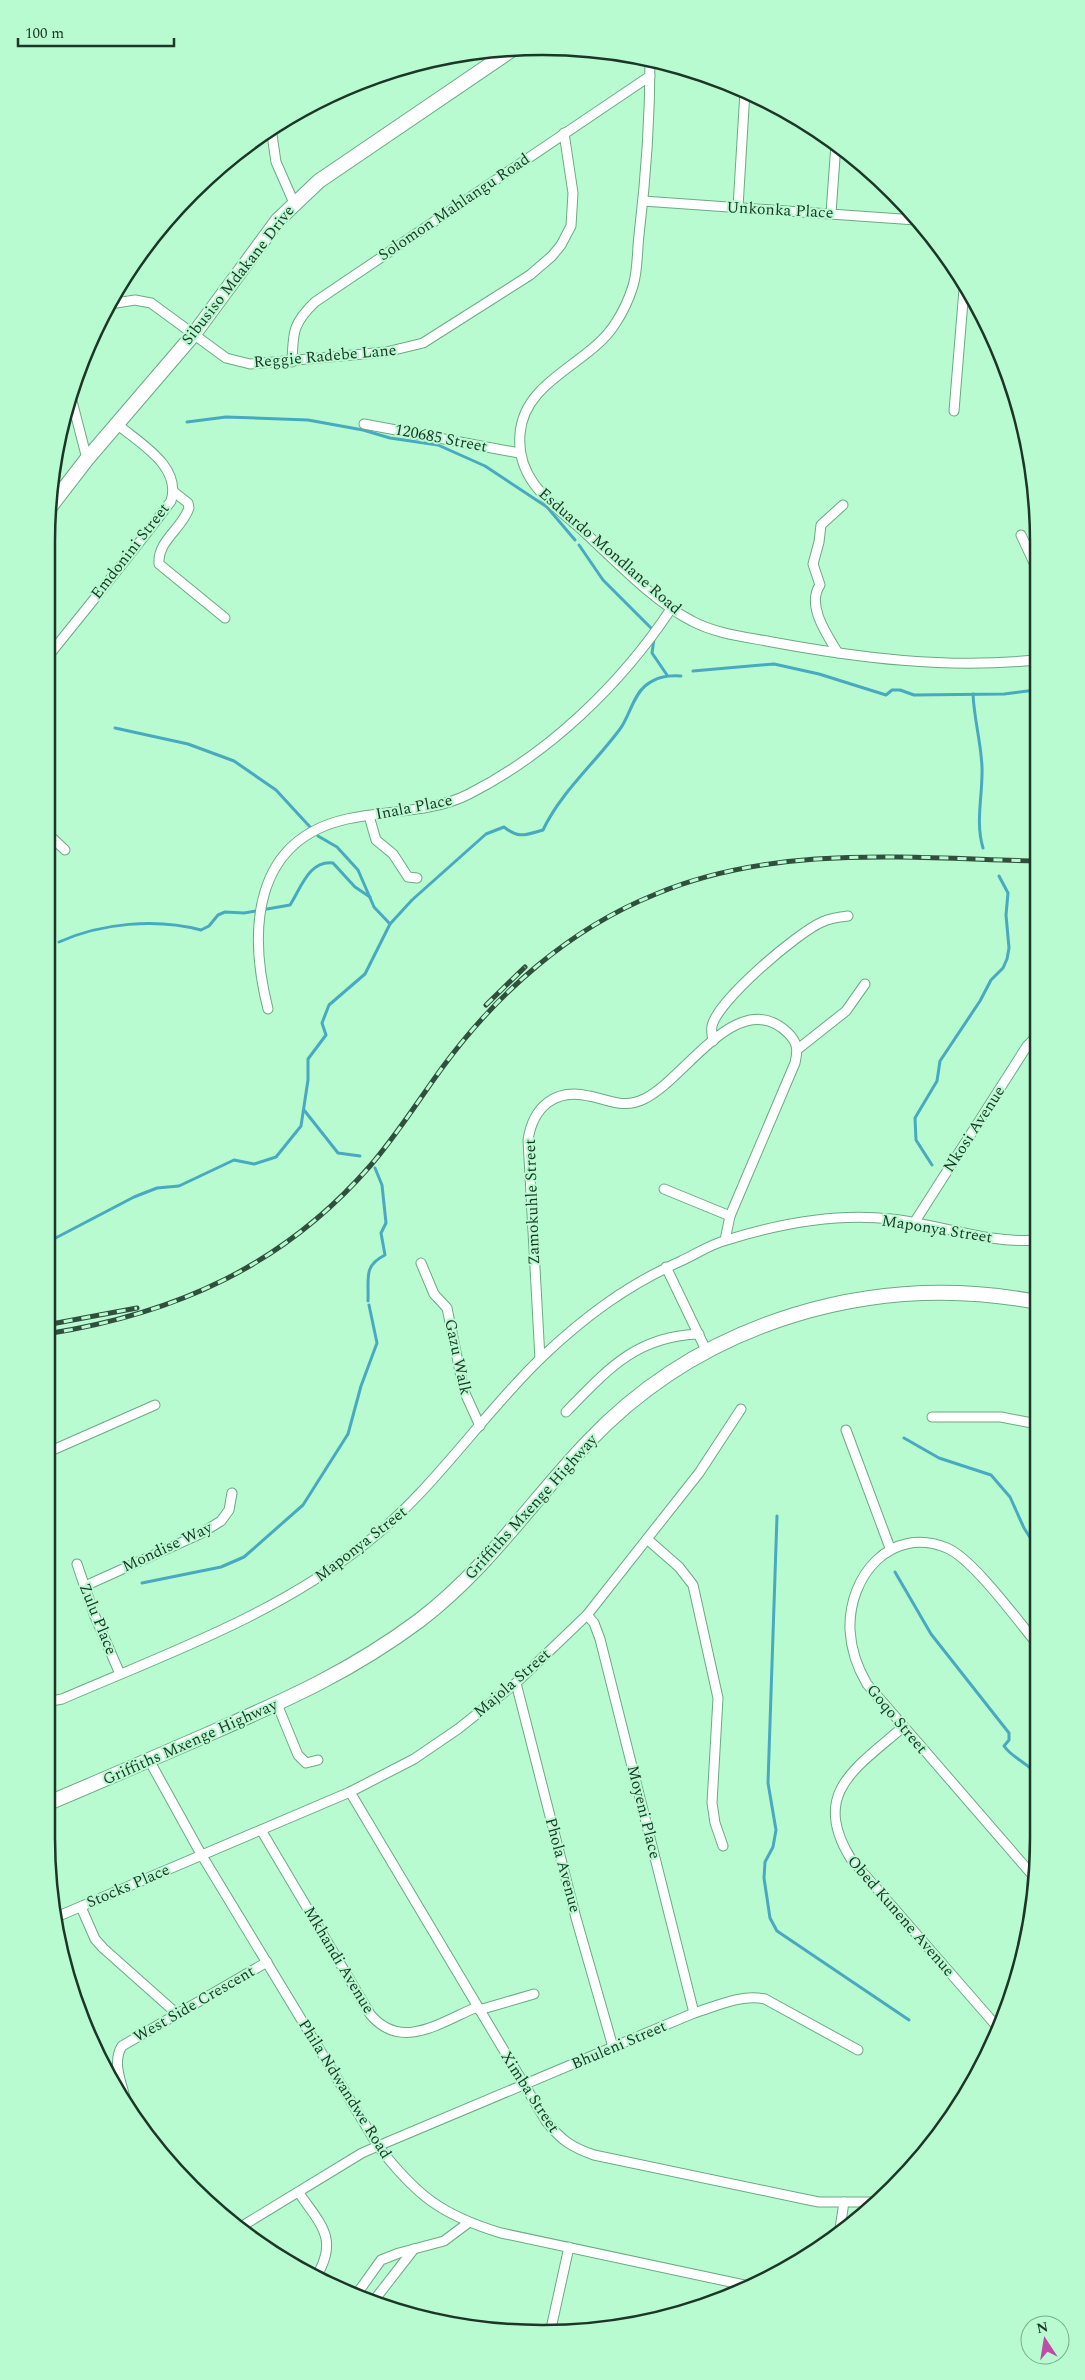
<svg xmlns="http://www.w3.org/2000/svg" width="1085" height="2380" font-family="Spectral,serif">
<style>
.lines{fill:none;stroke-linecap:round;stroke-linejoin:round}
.stream{stroke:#49a9c1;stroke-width:3}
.street-casing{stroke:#6aaa84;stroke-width:11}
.secondary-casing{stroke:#6aaa84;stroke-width:16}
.street{stroke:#fff;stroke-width:9}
.secondary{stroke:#fff;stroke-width:14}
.rail-casing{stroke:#30503d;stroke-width:5}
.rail{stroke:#b8fbd1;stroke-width:3;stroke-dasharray:9;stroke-linecap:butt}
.labels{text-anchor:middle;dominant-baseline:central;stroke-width:4;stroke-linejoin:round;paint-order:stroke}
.street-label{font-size:16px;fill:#1c3727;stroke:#b8fbd1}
.rim{fill:none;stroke:#1c3727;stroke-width:2.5}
</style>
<rect width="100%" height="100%" fill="#b8fbd1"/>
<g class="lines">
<!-- stream -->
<g class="stream">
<polyline points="187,422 226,417 308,420 363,430 390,438 438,445 485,466 547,507 575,540"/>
<polyline points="579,545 603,580 654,631"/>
<polyline points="654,639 652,653 667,675"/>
<polyline points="693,671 774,664 819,674 886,695 892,690 900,690 914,695 1004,694 1035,690"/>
<path d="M 973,694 C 974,719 981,742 982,767 C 983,795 975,821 983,848"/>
<polyline points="115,728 188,744 234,761 276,790 311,828"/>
<polyline points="318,836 337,847 358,870 374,907 390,924"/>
<path d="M 59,942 C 101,923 156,918 201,930 L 209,926 L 218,915 L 225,912 L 244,913 L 290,905 C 301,888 309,860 333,863 L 355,887 L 370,897"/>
<polyline points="304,1110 338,1153 360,1156"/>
<polyline points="932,1165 916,1140 915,1118 937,1081 940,1061 980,1001 991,980 1003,968 1007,959 1009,948 1006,915 1008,893 999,876"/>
<path d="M 46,1243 L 134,1197 L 157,1188 L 179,1186 L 234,1160 L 254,1164 L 276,1157 L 301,1126 L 308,1080 L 308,1059 L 326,1035 L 322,1023 L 329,1005 L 365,974 L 390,924 L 412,900 L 486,834 L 504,827 C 519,839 525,835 543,830 C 561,792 595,763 620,729 C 629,717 633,696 645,686 C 656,677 667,675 681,676"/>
<path d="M 368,1301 C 369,1278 363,1266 385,1255 L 381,1233 L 386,1223 L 382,1185 L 375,1168"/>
<polyline points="904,1438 939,1458 991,1475 1010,1497 1024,1528 1038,1550"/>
<polyline points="777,1516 768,1783 776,1830 773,1847 765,1862 764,1878 770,1918 777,1931 909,2020"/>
<path d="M 895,1572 L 931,1634 L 1009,1733 L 1009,1740 L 1004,1746 C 1013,1759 1029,1763 1039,1777"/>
<polyline points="142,1583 221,1567 244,1557 303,1505 348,1434 361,1386 377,1343 369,1305"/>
</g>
<!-- street casing -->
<g class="street-casing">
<g id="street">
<path d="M 650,59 C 650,117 646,177 639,235 C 637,251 638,270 633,286 C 629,299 623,312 615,324 C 589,365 524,380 520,434 C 516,479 550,502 581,529 C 614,559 653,601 692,621 C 716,634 746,637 772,642 C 859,658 947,669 1035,660"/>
<polyline points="271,128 276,162 294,203"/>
<polyline points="643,201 916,220"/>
<polyline points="738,207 745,91"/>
<polyline points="831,213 836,144"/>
<polyline points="110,304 135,300 151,303 226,358 250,364 386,352 423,343 530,275 552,256 561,245 571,226 573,193 564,133"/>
<path d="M 292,362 C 293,332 293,323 315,302 L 650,76"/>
<polyline points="71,397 87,459"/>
<polyline points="954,411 964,289"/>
<polyline points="364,424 519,453"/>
<path d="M 174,492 L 188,503 L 189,508 C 182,529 157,541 159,564 L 225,618"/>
<polyline points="1021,535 1035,565"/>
<path d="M 838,653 C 827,635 806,605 820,585 L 813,564 L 819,542 L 821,525 L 843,505"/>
<path d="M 46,659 C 88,606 131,555 171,501 C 182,466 139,443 117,424"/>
<polyline points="369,816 376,840 393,854 408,877 417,878"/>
<polyline points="46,832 65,850"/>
<path d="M 268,1009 C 248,930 253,840 347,819 C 387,810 432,813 469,794 C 550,753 621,684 671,609"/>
<polyline points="1035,1038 1036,1015"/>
<path d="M 713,1041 C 712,1036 711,1031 712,1026 C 718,1000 797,933 822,922 C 830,918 839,917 848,916"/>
<polyline points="798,1049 846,1011 865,984"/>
<polyline points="664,1189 730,1216"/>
<polyline points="914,1223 1027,1046 1036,1037"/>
<polyline points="421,1263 434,1294 447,1308 464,1391 480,1426"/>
<polyline points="666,1267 706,1350"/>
<path d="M 540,1359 L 528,1140 C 533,1107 555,1088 589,1096 C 610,1100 624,1109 644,1099 C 685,1080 738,984 788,1033 C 798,1043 798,1050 795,1063 L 730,1216 L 725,1240"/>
<path d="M 566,1412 C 607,1370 636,1336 699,1334"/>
<polyline points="932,1417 1001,1417 1037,1424"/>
<polyline points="846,1430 890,1548"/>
<polyline points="46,1453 155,1405"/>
<polyline points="647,1539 679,1567 693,1585 718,1698 712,1803 715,1823 723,1846"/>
<polyline points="77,1564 94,1614 120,1674"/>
<polyline points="85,1586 200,1534 221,1521 229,1510 232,1493"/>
<polyline points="587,1615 594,1623 600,1639 694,2013"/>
<polyline points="516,1683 576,1918 613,2047"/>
<path d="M 46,1702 L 62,1699 C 166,1654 276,1615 365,1544 C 433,1491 480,1417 541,1358 C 584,1317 627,1285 681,1261 C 696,1254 711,1244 727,1240 C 778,1224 837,1213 891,1219 C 939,1224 988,1244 1037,1240"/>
<polyline points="277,1704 298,1755 306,1763 318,1760"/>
<path d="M 903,1727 C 856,1768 810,1793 851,1859 L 1000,2030"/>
<path d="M 149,1760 L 201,1854 L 378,2146 C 416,2195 441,2215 501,2233 L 749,2286"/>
<path d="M 350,1792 L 546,2121 C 561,2140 571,2147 594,2155 L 804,2199 L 819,2202 L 876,2202"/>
<path d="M 261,1830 L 370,2014 C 401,2052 441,2022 477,2007"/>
<path d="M 1035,1878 L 867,1684 C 857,1667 851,1650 850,1630 C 848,1576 891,1525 947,1548 C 973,1559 1018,1621 1038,1645"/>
<polyline points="81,1907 95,1939 103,1948 176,2013"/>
<polyline points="54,1918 350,1792 414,1759 458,1729 516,1683 587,1615 699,1473 741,1409"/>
<polyline points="479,2010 534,1994"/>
<path d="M 127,2105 C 123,2086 111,2063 122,2046 L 267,1962"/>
<path d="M 299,2193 C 321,2225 339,2239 316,2277"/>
<path d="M 239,2228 L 362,2153 L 378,2146 L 694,2013 C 717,2006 741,1994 765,1999 L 858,2050"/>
<polyline points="839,2235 844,2202"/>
<polyline points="356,2295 381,2260 399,2253 444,2241 468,2223"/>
<polyline points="372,2303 414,2249"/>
<polyline points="550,2333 569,2247"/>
</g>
</g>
<!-- secondary casing -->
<g class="secondary-casing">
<g id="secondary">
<polyline points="50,507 87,459 194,334 278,220 319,181 513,49"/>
<path d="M 46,1804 C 101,1781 156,1757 211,1733 C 288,1699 352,1671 420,1620 C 487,1569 530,1503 587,1443 C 702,1321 873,1271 1037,1302"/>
</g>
</g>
<!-- street -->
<use href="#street" class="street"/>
<!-- secondary -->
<use href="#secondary" class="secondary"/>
<!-- rail casing -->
<g class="rail-casing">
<g id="rail">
<polyline points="486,1005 525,967"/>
<polyline points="46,1325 137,1308"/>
<path d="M 46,1334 C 175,1314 283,1266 370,1166 C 396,1136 418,1101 442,1068 C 497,993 569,929 656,894 C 776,844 909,858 1036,861"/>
</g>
</g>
<!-- rail -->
<use href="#rail" class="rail"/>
</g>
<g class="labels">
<!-- street labels -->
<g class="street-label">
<text transform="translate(454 207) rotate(-34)">Solomon Mahlangu Road</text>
<text transform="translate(780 210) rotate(3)">Unkonka Place</text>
<text transform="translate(238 275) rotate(-52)">Sibusiso Mdakane Drive</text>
<text transform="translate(325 356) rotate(-5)">Reggie Radebe Lane</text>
<text transform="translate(441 438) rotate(11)">120685 Street</text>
<text transform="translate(130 551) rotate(-52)">Emdonini Street</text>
<text transform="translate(610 551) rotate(41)">Esduardo Mondlane Road</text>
<text transform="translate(414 807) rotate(-11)">Inala Place</text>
<text transform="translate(974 1129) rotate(-57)">Nkosi Avenue</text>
<text transform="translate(532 1202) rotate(-92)">Zamokuhle Street</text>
<text transform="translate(937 1229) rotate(9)">Maponya Street</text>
<text transform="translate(458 1357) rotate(78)">Gazu Walk</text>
<text transform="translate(531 1507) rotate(-48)">Griffiths Mxenge Highway</text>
<text transform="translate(361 1544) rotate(-38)">Maponya Street</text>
<text transform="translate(167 1547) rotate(-25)">Mondise Way</text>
<text transform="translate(98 1619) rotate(68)">Zulu Place</text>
<text transform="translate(512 1683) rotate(-41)">Majola Street</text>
<text transform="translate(897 1719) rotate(50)">Goqo Street</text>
<text transform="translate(190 1742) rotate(-24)">Griffiths Mxenge Highway</text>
<text transform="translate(644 1812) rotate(76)">Moyeni Place</text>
<text transform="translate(563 1865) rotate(75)">Phola Avenue</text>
<text transform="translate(128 1886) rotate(-23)">Stocks Place</text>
<text transform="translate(901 1916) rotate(49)">Obed Kunene Avenue</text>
<text transform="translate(339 1960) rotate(59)">Mkhandi Avenue</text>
<text transform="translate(194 2004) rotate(-30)">West Side Crescent</text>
<text transform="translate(619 2045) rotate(-23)">Bhuleni Street</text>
<text transform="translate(345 2089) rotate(58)">Phila Ndwandwe Road</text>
<text transform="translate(530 2092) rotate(57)">Ximba Street</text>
</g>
</g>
<!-- crop -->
<path d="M0 0H1085V2380H0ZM542 55H543A487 487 0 0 1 1030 542V1838A487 487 0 0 1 543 2325H542A487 487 0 0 1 55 1838V542A487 487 0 0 1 542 55Z" fill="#b8fbd1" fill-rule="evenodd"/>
<path class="rim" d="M542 55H543A487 487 0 0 1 1030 542V1838A487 487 0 0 1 543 2325H542A487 487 0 0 1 55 1838V542A487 487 0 0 1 542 55Z"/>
<!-- north arrow -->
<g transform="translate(1045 2340) rotate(348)"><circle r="24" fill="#b8fbd1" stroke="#7aad8d"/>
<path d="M0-4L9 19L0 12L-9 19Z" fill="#bf4ca6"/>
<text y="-8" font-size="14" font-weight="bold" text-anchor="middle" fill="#1c3727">N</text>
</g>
<!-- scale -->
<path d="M18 38v8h156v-8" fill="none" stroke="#1c3727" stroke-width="2.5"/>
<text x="25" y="38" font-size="15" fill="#1c3727" stroke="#b8fbd1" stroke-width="4" paint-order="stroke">100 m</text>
</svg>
